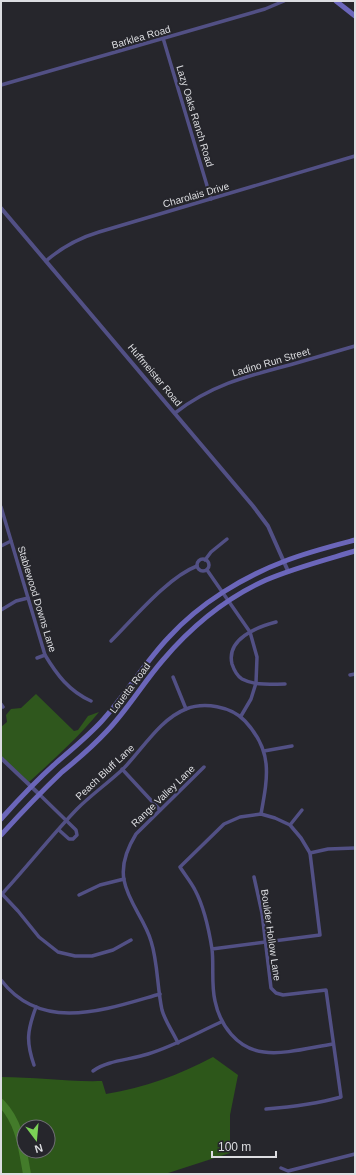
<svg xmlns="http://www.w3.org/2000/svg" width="356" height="1175" font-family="Helvetica,sans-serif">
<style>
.green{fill:#2f571d}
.forest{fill:#2d571a;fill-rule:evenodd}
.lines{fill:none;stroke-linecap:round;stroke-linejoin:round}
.river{stroke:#437b2a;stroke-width:8}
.minor{stroke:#525085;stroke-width:3.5}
.tertiary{stroke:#525085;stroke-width:4}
.secondary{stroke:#6b66ba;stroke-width:5}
.labels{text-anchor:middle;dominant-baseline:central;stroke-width:4;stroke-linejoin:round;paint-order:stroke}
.street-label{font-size:10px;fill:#dcdde1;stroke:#26262c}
</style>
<rect width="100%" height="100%" fill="#26262c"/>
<!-- green -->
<path class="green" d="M 36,694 L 74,731 L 78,730 L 88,716 L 99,712 C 78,738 54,759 29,782 L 1,756 L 1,727 L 7,722 L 6,715 L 11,709 L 21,708 Z"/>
<!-- forest -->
<path class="forest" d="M 213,1057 L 238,1075 L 230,1115 L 230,1153 L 165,1174 L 1,1174 L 1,1077 C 35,1077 68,1082 102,1081 L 106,1094 C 146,1087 177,1076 213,1057 ZM 24,1127 L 48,1127 L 48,1151 L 24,1151 Z"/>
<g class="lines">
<!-- river -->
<path class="river" d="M 1,1103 C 20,1123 22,1147 27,1174"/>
<!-- minor -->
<g class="minor">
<polyline points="163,38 211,199"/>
<polyline points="1,85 265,9 284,1"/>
<path d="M 46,261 C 62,247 79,238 99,232 L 355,156"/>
<path d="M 175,413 C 213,384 248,376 293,364 C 314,358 334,352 355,346"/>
<path d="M 1,507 L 45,655 C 57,675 69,691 91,701"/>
<polyline points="1,546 11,541"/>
<circle cx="203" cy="565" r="6"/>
<polyline points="205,560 211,552 227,539"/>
<polyline points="207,570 250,632 257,657 256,683 251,699 241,716"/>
<polyline points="1,610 16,601 28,598"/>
<path d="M 276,622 C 257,627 226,639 232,664 C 234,670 237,676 242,679 C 255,686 271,684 285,684"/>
<path d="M 111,641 C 134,618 168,577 197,566"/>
<polyline points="37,658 45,655"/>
<polyline points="350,675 355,674"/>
<polyline points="173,677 186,709"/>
<polyline points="1,704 3,707"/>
<polyline points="264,751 292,746"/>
<polyline points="122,769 160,810"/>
<polyline points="39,794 76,830 77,835 73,839 69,839 59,830"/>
<polyline points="290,825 302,810"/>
<polyline points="310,853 328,849 355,848"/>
<path d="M 254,877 L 262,913 L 271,988 L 276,993 L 283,995 L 326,990 L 341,1097 C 316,1104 292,1107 266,1109"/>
<polyline points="2,894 18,911 39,937 58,952 75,956 92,956 113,950 131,940"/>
<path d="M 1,895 C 27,867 51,836 77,809 C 91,795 108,783 123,769 C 142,750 160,719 186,709 C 204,702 231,706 245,721 C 273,751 268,776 261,814"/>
<polyline points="79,895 100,885 124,879"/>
<path d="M 212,949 L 320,935 L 310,853 L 301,838 L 290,825 L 275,818 L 261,814 L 240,817 L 224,824 L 180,867 C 185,875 191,882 195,890 C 204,907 209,930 212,949 C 214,966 211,984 215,1001 C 220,1025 237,1049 264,1052 C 284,1055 313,1047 333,1044"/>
<path d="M 1,980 C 42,1034 107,1009 160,994"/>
<path d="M 178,1043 C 173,1032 165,1021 162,1010 C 157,987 158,963 151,941 C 145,920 128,902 124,880 C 121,864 128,847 136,834 L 204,767"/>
<path d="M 34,1065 C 26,1042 27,1031 36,1007"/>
<path d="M 93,1071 C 108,1060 130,1060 148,1054 C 174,1046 197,1033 221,1022"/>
<polyline points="281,1168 288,1171 355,1154"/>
</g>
<!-- tertiary -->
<g class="tertiary">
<polyline points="1,208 253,506 268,526 288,571"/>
<polyline points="1,758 39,794"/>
</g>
<!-- secondary -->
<g class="secondary">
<polyline points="336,1 355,16"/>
<path d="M 1,819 C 18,800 37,780 56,763 C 71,750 87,737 101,722 C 126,695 144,663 169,637 C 200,603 243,577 285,561 C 308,552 332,546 355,540"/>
<path d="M 1,835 C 21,813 41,792 62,772 C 78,759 93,746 107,731 C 128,709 143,683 163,660 C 191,627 226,598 266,580 C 294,568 325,560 355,551"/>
</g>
</g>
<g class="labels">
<!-- street labels -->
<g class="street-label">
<text transform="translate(141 37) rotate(-16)">Barklea Road</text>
<text transform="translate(195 116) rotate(73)">Lazy Oaks Ranch Road</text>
<text transform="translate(196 195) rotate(-16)">Charolais Drive</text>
<text transform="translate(271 362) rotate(-16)">Ladino Run Street</text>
<text transform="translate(155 375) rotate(50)">Huffmeister Road</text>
<text transform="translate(37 599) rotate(73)">Stablewood Downs Lane</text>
<text transform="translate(130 688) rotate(-53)">Louetta Road</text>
<text transform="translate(105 772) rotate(-43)">Peach Bluff Lane</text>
<text transform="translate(163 796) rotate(-44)">Range Valley Lane</text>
<text transform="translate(271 935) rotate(82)">Boulder Hollow Lane</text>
</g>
</g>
<!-- border -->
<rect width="356" height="1175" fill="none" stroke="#dcdde1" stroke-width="4"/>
<!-- north arrow -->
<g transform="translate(36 1139) rotate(164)"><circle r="19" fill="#26262c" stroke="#6f6f74"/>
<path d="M0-3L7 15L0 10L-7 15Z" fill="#7bd156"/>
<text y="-6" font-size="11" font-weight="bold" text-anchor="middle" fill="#dcdde1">N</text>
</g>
<!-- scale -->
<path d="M212 1151v6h64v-6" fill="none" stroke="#dcdde1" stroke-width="2"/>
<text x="218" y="1151" font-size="12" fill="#dcdde1" stroke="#26262c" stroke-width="3" paint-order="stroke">100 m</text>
</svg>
